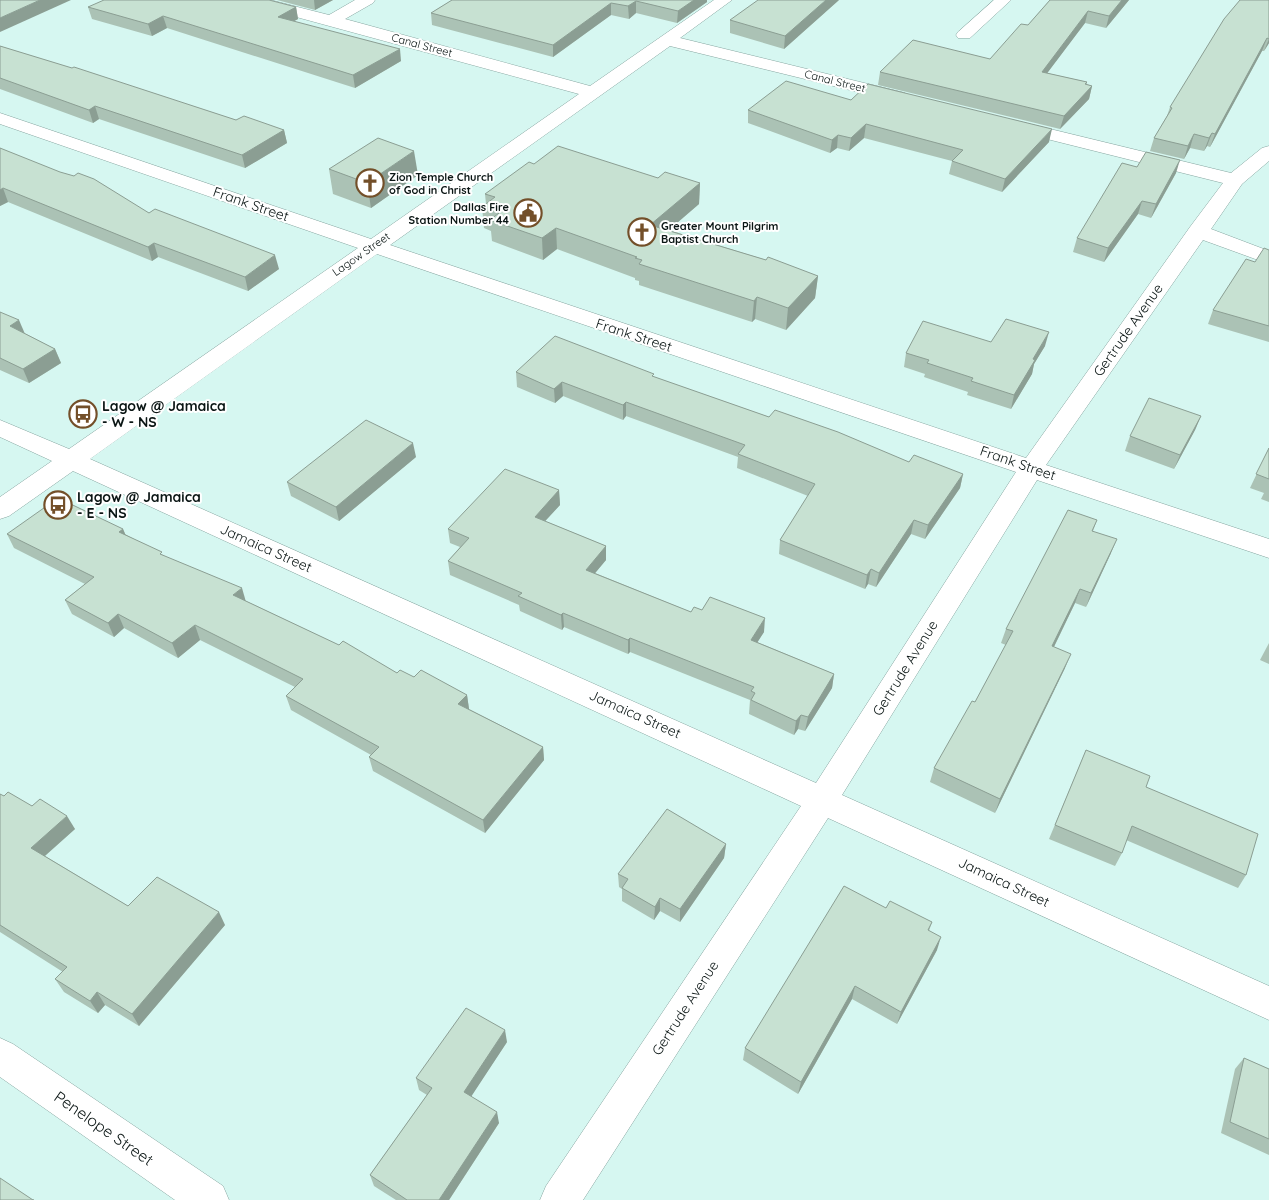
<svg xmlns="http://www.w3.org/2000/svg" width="1269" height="1200" font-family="Quicksand,sans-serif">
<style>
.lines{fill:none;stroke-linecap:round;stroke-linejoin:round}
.minor-casing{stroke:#86a5a0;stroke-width:1}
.minor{fill:#fff;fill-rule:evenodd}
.wall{fill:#abc2b5}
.shaded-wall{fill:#8b9e93}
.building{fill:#c7e1d2;stroke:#8b9e93}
.labels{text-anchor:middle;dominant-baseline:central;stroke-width:4;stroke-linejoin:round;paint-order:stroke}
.far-street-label{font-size:11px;fill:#0a1514;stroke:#fff}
.far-poi-label{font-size:11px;font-weight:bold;fill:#0a1514;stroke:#fff;text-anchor:start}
.street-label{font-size:14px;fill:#0a1514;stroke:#fff}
.poi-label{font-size:14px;font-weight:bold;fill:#0a1514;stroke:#fff;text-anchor:start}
.near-street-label{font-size:16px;fill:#0a1514;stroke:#fff}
</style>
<rect width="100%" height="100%" fill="#d6f7f1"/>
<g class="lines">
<!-- minor casing -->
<g class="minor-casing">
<g id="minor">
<path d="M 243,0 L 270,0 L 329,15 L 355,0 L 375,0 L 373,3 L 345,19 L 590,86 L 714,0 L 732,0 L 680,38 L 905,93 L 908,97 L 905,101 L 899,102 L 670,46 L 390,245 L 1026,458 L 1190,227 L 1223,183 L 1007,129 L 1004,125 L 1007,121 L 1013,120 L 1231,173 L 1262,148 L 1269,146 L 1269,161 L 1242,184 L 1211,229 L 1269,251 L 1269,264 L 1203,240 L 1046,465 L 1269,539 L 1269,558 L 1037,480 L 842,795 L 1269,986 L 1269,1020 L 828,818 L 583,1200 L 540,1200 L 546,1186 L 801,806 L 73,471 L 9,516 L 0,519 L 0,497 L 52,461 L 0,437 L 0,420 L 69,449 L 358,248 L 0,124 L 0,113 L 371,239 L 579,94 L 245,3 ZM 377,254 L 1016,472 L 816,783 L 90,459 Z"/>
<polygon points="994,0 1011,0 970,38 958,38 956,35 958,32"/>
<polygon points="0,1038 13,1044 223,1186 229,1200 175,1200 0,1077"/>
</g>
</g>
<!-- minor -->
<use href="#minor" class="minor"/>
</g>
<!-- wall -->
<g class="wall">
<polygon points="277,0 333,0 315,10"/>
<polygon points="452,0 707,0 707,2 677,23 636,13 629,19 611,15 553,57 432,25 431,13"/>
<polygon points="839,0 784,49 730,33 730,20"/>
<polygon points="1050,0 1129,0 1106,28 1085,23 1047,73 1087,82 1086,84 1092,86 1089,99 1060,129 878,85 880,72 990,59 1028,25"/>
<polygon points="1269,0 1269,43 1264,51 1262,51 1210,147 1207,146 1204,151 1190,148 1184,159 1150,151 1154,138 1167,116 1170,107"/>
<polygon points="88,7 296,7 298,19 294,21 401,61 355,88 167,28 152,36 92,19"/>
<polygon points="0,46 236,120 284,130 287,143 245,168 99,119 93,123 0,89"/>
<polygon points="851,100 1049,142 1002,192 949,174 952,161 864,138 849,151 837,148 830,153 748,123 748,110"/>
<polygon points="0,148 149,213 279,269 248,291 158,257 152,261 8,202 0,206"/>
<polygon points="534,164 658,178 700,183 699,204 669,230 818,276 815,298 786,330 755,319 752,322 639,285 639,281 635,280 635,278 557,249 543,260 492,241 491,231 484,228 482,207 486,204 485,194"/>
<polygon points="1137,167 1176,173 1151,218 1138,214 1104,262 1073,252 1077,238"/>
<polygon points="329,169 418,175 371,208 333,194"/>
<polygon points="1269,250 1269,342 1208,324 1213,310 1255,262"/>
<polygon points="0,312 24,333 55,349 61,363 29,383 0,370"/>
<polygon points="991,342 1045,346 1034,364 1032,374 1011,409 967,395 968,392 924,377 925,374 904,367 906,353"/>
<polygon points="516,372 654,377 769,417 909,462 963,474 960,488 925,539 911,534 876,587 868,584 865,589 779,554 780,540 808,496 737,468 738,457 626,416 623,420 563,396 555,403 517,387"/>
<polygon points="1201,416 1195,430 1174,469 1125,451 1130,436"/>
<polygon points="1269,448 1269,502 1261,499 1264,493 1250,488"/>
<polygon points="416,457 339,521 291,496 287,482"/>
<polygon points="559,490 560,505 545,521 606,546 606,560 595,573 691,612 764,632 757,642 834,674 832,688 805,731 798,729 794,735 749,714 750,700 630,652 628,654 564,627 562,630 520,611 519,605 450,575 448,561 460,547 450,543 448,529"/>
<polygon points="1097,520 1093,531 1111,553 1086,607 1075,603 1054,647 1065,668 995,813 930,782 934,768 975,702 1006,645 1001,643 1006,629"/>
<polygon points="123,529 125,534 246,601 397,673 414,677 467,695 469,709 543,747 544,760 485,833 373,771 369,757 371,755 291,710 286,696 295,687 200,640 178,658 124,628 114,637 72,614 65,600 85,584 14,548 7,534"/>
<polygon points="1269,643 1269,664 1260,660"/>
<polygon points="1086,750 1146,787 1246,875 1238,888 1126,840 1122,853 1115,866 1049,839"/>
<polygon points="0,794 4,796 32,806 75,829 45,856 128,906 225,925 139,1026 105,1005 98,1013 64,992 55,979 63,972 0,932"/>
<polygon points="726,844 724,858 680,922 660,911 654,920 622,901 622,889 619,887 618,874"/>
<polygon points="886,908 932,922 929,931 937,950 897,1024 852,999 798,1094 743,1060 745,1048"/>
<polygon points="507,1042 471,1096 499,1123 449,1200 396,1200 374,1186 370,1175 427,1095 419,1090 416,1078"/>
<polygon points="1244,1058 1269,1069 1269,1155 1221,1133 1235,1069"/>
</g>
<!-- shaded-wall -->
<g class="shaded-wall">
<polygon points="40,0 71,0 0,32 0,18"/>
<polygon points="314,0 333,0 315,10"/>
<polygon points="694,0 707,0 707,2 677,23 678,11"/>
<polygon points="826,0 839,0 784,49 785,36"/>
<polygon points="1122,0 1129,0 1106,28 1109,16"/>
<polygon points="636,1 636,13 629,19 628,6"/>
<polygon points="611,3 611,15 553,57 553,45"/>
<polygon points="296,7 298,19 280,29 278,17"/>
<polygon points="1088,11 1085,23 1039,84 1042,72"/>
<polygon points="163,16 167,28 152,36 148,24"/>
<polygon points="1267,38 1262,51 1210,147 1215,134"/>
<polygon points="1269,39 1269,43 1264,51"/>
<polygon points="400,49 401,61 355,88 353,75"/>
<polygon points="1087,82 1083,95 1092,86 1089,99 1060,129 1064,116"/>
<polygon points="95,106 99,119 93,123 89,110"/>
<polygon points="866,124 864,138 849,151 851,138"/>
<polygon points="1052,129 1049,142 1002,192 1005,179"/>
<polygon points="284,130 287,143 245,168 242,155"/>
<polygon points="1212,133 1207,146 1204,151 1209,138"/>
<polygon points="1194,134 1190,148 1184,159 1188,146"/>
<polygon points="838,135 837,148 830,153 832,140"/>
<polygon points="414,151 418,175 371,208 367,183"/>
<polygon points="1180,160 1176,173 1151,218 1156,204"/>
<polygon points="700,183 699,204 650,246 650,225"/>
<polygon points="3,188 8,202 0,206 0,190"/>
<polygon points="1142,201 1138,214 1104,262 1108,248"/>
<polygon points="556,228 557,249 543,260 542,238"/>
<polygon points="154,243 158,257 152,261 148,247"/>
<polygon points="275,255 279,269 248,291 245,277"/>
<polygon points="818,276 815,298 786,330 788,308"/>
<polygon points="757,297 755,319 752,322 754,301"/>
<polygon points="19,320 25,334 10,326"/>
<polygon points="1049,332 1045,346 1034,364 1032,374 1011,409 1014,395 1033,359"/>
<polygon points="55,349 61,363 29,383 23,369"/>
<polygon points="562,382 563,396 555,403 554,389"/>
<polygon points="626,402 626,416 623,420 623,405"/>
<polygon points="1201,416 1195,430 1174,469 1180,455"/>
<polygon points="413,443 416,457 339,521 336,507"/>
<polygon points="963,474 960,488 925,539 928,525"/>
<polygon points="559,490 560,505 536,531 535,517"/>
<polygon points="914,520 911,534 876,587 879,573"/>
<polygon points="123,529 129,543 119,532"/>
<polygon points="1117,539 1111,553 1086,607 1091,593"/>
<polygon points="606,546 606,560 586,584 586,570"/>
<polygon points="871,569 868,584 865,589 867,575"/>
<polygon points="242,588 246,602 233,595"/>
<polygon points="1080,589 1075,603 1047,661 1052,646"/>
<polygon points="563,613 564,627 562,630 561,615"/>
<polygon points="118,614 124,628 114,637 108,623"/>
<polygon points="765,618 764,632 750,654 751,640"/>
<polygon points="195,625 200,640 178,658 172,643"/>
<polygon points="630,638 630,652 628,654 628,640"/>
<polygon points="1071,654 1065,668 995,813 1000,799"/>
<polygon points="834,674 832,688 805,731 808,717"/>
<polygon points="467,695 469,709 460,718 458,704"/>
<polygon points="801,715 798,729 794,735 796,721"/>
<polygon points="543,747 544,760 485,833 483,820"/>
<polygon points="67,816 75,829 39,861 31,848"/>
<polygon points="726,844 724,858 680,922 680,909"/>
<polygon points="660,898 660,911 654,920 655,907"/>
<polygon points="219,912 225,925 139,1026 132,1014"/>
<polygon points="941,937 937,950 897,1024 901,1012"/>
<polygon points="855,986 852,999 798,1094 801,1082"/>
<polygon points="97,992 105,1005 98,1013 90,1001"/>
<polygon points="505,1030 507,1042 467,1103 464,1092"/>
<polygon points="497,1112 499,1123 449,1200 439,1200"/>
</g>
<!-- building -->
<g class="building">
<polygon points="0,0 40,0 0,18"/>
<polygon points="104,0 269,0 296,7 278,17 400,49 353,75 163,16 148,24 88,7"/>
<polygon points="452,0 694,0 678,11 636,1 628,6 611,3 553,45 431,13"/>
<polygon points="758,0 826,0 785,36 730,20"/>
<polygon points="1050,0 1122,0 1109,16 1088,11 1042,72 1087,82 1085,84 1092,86 1064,116 880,72 913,40 990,59 1021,24 1028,25"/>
<polygon points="1240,0 1269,0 1269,39 1267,38 1215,134 1212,133 1209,138 1194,134 1188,146 1154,138 1172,108 1170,107 1224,19"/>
<polygon points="0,46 72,68 74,67 236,120 244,116 284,130 242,155 95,106 89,110 0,78"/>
<polygon points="786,81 851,100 868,84 1052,129 1005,179 952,161 963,150 866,124 851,138 838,135 832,140 748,110"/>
<polygon points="378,138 414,151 367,183 329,169"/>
<polygon points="558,146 658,178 665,172 700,183 650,225 766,260 768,257 818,276 788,308 757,297 754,301 639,264 642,260 635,258 637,257 556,228 542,238 490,220 499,213 482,207 495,197 485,194 529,162 534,164"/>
<polygon points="0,148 60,172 74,176 78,173 94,179 149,213 155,209 275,255 245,277 154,243 148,247 3,188 0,190"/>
<polygon points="1146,152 1180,160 1156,204 1142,201 1108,248 1077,238 1122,163 1137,167"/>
<polygon points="1264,248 1269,250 1269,326 1213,310 1246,259 1255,262"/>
<polygon points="0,312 19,320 10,326 55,349 23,369 0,358"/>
<polygon points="1006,319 1049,332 1033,359 1035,360 1014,395 971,381 973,378 927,363 929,360 906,353 923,321 991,342"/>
<polygon points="555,336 654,374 652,376 769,417 775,410 838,432 909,462 914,455 963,474 928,525 914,520 879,573 871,569 867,575 780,540 815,484 738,454 745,445 626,402 623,405 562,382 554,389 516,372"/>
<polygon points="1149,398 1201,416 1180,455 1130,436"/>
<polygon points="366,420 413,443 336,507 287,482"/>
<polygon points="1269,448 1269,479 1256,474"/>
<polygon points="505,469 559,490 535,517 606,546 586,570 691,612 694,607 702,610 710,597 765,618 751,640 834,674 808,717 801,715 796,721 751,700 755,693 751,691 754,687 630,638 628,640 563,613 561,615 518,596 522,593 448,561 469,538 448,529"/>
<polygon points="58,498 123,529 119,532 162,552 160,554 242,588 233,595 339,645 343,641 397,673 400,670 414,677 421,670 467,695 458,704 543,747 483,820 369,757 379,747 286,696 303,679 195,625 172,643 118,614 108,623 65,600 94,577 7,534"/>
<polygon points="1068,510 1097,520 1092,531 1117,539 1091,593 1080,589 1052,646 1071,654 1000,799 934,768 972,701 975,702 1013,631 1006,629"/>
<polygon points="1086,750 1150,776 1146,787 1258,834 1246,875 1132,826 1122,853 1055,825"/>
<polygon points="8,792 32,806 40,799 67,816 31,848 128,906 157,877 219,912 132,1014 97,992 90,1001 55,979 67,967 0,925 0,794 4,796"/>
<polygon points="667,809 726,844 680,909 660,898 655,907 622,888 628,879 618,874"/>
<polygon points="844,886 886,908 890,901 932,922 928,930 941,937 901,1012 855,986 801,1082 745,1048"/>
<polygon points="466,1008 505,1030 464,1092 497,1112 439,1200 407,1200 370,1175 432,1088 416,1078"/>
<polygon points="1244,1058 1269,1069 1269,1139 1230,1122"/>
<polygon points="0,1178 33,1200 34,1200 0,1200"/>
</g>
<!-- icons -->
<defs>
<g id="church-ring" transform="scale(1.4375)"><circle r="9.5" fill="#fff" stroke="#734f29" stroke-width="1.5"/><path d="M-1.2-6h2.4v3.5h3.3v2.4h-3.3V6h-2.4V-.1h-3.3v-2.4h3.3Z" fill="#734f29"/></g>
<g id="civic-ring" transform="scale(1.4375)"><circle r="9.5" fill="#fff" stroke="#734f29" stroke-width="1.5"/><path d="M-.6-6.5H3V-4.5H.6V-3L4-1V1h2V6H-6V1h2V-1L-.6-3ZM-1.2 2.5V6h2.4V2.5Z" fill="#734f29"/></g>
<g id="bus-ring" transform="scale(1.4375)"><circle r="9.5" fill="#fff" stroke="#734f29" stroke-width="1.5"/><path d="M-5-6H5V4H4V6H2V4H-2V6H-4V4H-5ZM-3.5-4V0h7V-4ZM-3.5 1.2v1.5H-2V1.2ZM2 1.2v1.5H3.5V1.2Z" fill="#734f29"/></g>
</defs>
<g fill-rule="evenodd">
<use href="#church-ring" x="370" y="183"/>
<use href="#civic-ring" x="528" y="213"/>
<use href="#church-ring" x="642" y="232"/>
<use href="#bus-ring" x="83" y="414"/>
<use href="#bus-ring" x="58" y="505"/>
</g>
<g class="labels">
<!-- far-street labels -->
<g class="far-street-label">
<text transform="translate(422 45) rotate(15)">Canal Street</text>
<text transform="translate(835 81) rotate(14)">Canal Street</text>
<text transform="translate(361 254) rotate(-35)">Lagow Street</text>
</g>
<!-- far-poi labels -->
<g class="far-poi-label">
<text x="389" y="177">Zion Temple Church<tspan x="389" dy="13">of God in Christ</tspan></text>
<text x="509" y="207" text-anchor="end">Dallas Fire<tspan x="509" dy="13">Station Number 44</tspan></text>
<text x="661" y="226">Greater Mount Pilgrim<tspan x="661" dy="13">Baptist Church</tspan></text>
</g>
<!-- street labels -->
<g class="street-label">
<text transform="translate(251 204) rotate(19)">Frank Street</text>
<text transform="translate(1128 330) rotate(-55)">Gertrude Avenue</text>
<text transform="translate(634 335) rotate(18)">Frank Street</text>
<text transform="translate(1018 463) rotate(19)">Frank Street</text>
<text transform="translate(266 548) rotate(24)">Jamaica Street</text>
<text transform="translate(905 668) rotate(-58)">Gertrude Avenue</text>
<text transform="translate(635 714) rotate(24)">Jamaica Street</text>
<text transform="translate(1004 882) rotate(25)">Jamaica Street</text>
<text transform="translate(685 1008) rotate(-57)">Gertrude Avenue</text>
</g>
<!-- poi labels -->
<g class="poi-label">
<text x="102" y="406">Lagow @ Jamaica<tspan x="102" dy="16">- W - NS</tspan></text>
<text x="77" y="497">Lagow @ Jamaica<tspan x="77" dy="16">- E - NS</tspan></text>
</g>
<!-- near-street labels -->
<g class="near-street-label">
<text transform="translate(104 1128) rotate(35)">Penelope Street</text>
</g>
</g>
</svg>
